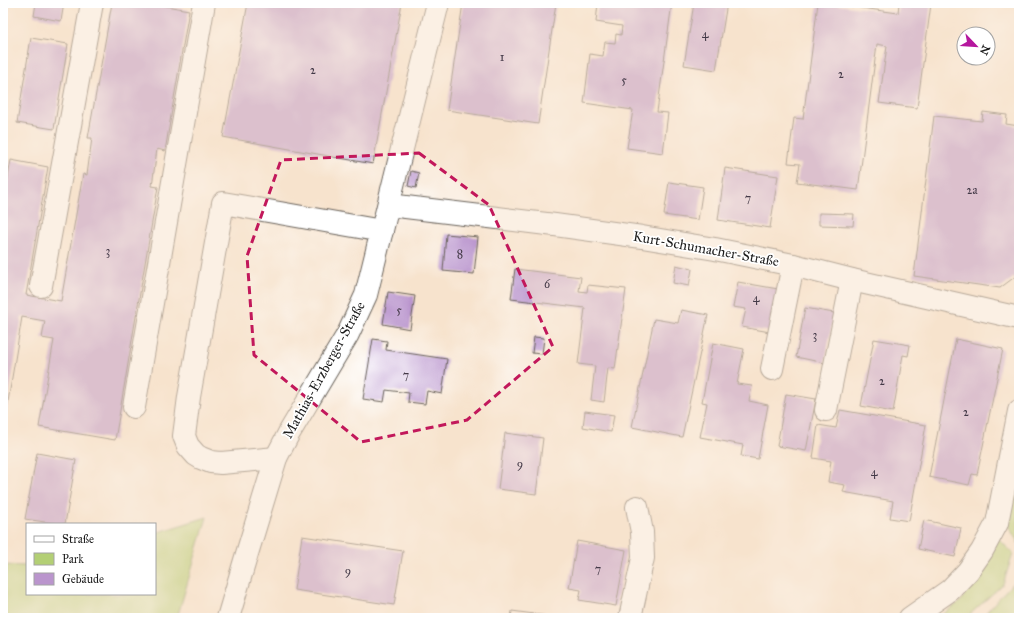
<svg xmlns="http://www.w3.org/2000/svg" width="1022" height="621" font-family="'IM FELL Great Primer',serif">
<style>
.green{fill:#b3cf75;stroke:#687648}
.building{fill:#ba95cd}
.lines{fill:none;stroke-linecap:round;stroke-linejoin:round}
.minor-casing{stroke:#69625a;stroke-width:24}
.minor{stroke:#fff;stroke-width:22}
.marked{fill:none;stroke:#c2185b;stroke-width:3;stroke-dasharray:8 5;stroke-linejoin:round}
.labels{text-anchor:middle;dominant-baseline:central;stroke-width:3.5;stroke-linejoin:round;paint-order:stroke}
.number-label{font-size:12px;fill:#443a48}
.street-label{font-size:14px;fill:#1c1c1c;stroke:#fff}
</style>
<rect width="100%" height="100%" fill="#fff"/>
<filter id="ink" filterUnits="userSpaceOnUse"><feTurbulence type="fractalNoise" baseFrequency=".025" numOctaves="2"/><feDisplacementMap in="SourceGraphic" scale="8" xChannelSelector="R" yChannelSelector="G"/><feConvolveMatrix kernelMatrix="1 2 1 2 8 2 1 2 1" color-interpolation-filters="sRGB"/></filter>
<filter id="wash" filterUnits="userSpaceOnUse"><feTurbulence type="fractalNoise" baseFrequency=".012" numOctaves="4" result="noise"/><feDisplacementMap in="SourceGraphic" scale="16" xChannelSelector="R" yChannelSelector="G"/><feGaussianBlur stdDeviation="0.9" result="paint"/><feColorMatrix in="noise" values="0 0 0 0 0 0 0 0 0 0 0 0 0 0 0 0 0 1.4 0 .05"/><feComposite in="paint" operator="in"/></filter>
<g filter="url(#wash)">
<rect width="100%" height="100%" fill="#f7e3cd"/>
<!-- green -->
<g class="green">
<polygon points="1019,466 1019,544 1007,524"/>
<polygon points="207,517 177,618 3,618 3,565 27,566 27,594 155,594 155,533"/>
<polygon points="998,538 1013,554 1003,584 966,618 937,618 961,601"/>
<polygon points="1019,576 1019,618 981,618"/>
</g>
<g id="blocks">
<!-- building -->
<g class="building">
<polygon points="36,3 64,3 61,21 34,16"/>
<polygon points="112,3 148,3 189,10 165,151 157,149 152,186 158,187 115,440 39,427 54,340 42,338 45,321 22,317 4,426 3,426 3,206 11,160 48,167 26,295 61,301 83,174 87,175 92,138 88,138"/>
<polygon points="248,3 402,3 373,164 223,137"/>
<polygon points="463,3 556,3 538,124 447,110"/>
<polygon points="598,3 672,3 657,112 668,113 663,153 627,148 633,110 584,103 590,54 603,56 605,42 615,43 616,34 621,35 622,26 596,22"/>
<polygon points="694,3 727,3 716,70 684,65"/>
<polygon points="818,3 825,3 898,13 899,3 923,3 931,4 917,108 879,103 887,46 877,44 858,190 797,182 800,164 788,163 794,118 803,119"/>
<polygon points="31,38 68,44 54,129 17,123"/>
<polygon points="983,112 1007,115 1006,124 1019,126 1019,254 1016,276 1000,288 914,276 934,116 982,121"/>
<polygon points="725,168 778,176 770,228 718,220"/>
<polygon points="411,171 419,173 416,188 408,186"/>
<polygon points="669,182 703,187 698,220 664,215"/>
<polygon points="819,213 854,214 853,226 819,225"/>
<polygon points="446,234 478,237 474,274 443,271"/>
<polygon points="676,265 692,269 689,286 673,283"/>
<polygon points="515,269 581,277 579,291 587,292 588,285 626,289 615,369 608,368 604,402 591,400 595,366 578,364 585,308 511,299"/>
<polygon points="738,282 778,289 770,332 742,327 746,309 733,307"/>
<polygon points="388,292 415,296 410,329 383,324"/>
<polygon points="805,308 834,313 825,363 796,357"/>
<polygon points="681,310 708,315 682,437 632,427 654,319 678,323"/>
<polygon points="534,337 544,338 542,354 532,353"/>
<polygon points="373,339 387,341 386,350 447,359 442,394 427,391 425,404 408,402 409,393 386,390 384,402 363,399"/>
<polygon points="874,339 910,345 908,356 903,355 893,412 861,406"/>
<polygon points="956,339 1003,349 977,475 972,474 969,485 929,477"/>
<polygon points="713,343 744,349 737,384 752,386 749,401 768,405 758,459 741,456 743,445 700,437 707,403 702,402"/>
<polygon points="786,394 816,399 806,451 777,446"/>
<polygon points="840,410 926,425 909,521 890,518 893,501 843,492 845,485 828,482 831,461 813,458 818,425 836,428"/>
<polygon points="585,411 614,415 611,432 583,427"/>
<polygon points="505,433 543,438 536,494 498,489"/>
<polygon points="37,453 76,460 65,524 58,524 25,519"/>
<polygon points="924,520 961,528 955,557 918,549"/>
<polygon points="302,536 403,551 394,605 294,590"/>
<polygon points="577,541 626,550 616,606 579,600 581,590 569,588"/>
<polygon points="512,611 556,617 556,618 511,618"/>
</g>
</g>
</g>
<g filter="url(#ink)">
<use href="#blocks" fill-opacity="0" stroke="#69625a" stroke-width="1"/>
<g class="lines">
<!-- minor casing -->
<g class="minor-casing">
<g id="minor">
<polyline points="389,205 555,225 642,237 715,249 793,265 852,280 1019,318"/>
<polyline points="41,286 92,3"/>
<polyline points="772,369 793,265"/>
<polyline points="134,407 204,3"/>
<polyline points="826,410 852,280"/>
<polyline points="276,458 221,463 211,462 201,458 196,455 188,446 184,436 189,397 223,203 382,231"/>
<polyline points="228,618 246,557 276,458 289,433 348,334 366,295 438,3"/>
<polyline points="630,618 643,558 642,532 637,507"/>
<polyline points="910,618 950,590 968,571 982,551 997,523 1019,411"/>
</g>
</g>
<!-- minor -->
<use href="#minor" class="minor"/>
</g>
</g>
<!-- marked area -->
<path d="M0 0H1022V621H0ZM 419,153 L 489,205 L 553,347 L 467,420 L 361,442 L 254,355 L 247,256 L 281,160 Z" fill="#f7e3cd" fill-opacity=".55" fill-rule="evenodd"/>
<path class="marked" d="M 419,153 L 489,205 L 553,347 L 467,420 L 361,442 L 254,355 L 247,256 L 281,160 Z"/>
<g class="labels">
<!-- number labels -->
<g class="number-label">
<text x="705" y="34">4</text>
<text x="502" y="57">1</text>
<text x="313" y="70">2</text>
<text x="841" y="74">2</text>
<text x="624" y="80">5</text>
<text x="972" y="190">2a</text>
<text x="748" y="198">7</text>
<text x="108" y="251">3</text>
<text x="460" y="254">8</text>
<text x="547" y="284">6</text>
<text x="756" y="298">4</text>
<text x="399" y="310">5</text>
<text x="815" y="335">3</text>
<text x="406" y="375">7</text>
<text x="882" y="381">2</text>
<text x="966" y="412">2</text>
<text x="520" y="464">9</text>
<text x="874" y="472">4</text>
<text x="598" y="569">7</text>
<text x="348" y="571">9</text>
</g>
<!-- street labels -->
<g class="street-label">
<text transform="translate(706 249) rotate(10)">Kurt-Schumacher-Straße</text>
<text transform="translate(324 370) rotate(-61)">Mathias-Erzberger-Straße</text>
</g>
</g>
<!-- margin -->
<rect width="1022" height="621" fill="none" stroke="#fff" stroke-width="16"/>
<!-- legend -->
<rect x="26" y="523" width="130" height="72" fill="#ffffff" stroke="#a4a4a4"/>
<rect x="34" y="536" width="20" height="6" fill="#ffffff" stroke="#a4a4a4"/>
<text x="62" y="543" font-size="12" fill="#1c1c1c">Straße</text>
<rect x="34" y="553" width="20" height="12" fill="#b3cf75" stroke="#a4a4a4"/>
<text x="62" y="563" font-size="12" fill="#1c1c1c">Park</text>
<rect x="34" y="573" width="20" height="12" fill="#ba95cd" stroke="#a4a4a4"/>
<text x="62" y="583" font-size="12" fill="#1c1c1c">Gebäude</text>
<!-- north arrow -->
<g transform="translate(976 46) rotate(115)"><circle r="19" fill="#ffffff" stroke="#a4a4a4"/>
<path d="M0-3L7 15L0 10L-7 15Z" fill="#b5179e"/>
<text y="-6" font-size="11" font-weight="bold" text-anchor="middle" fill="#1c1c1c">N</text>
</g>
</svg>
